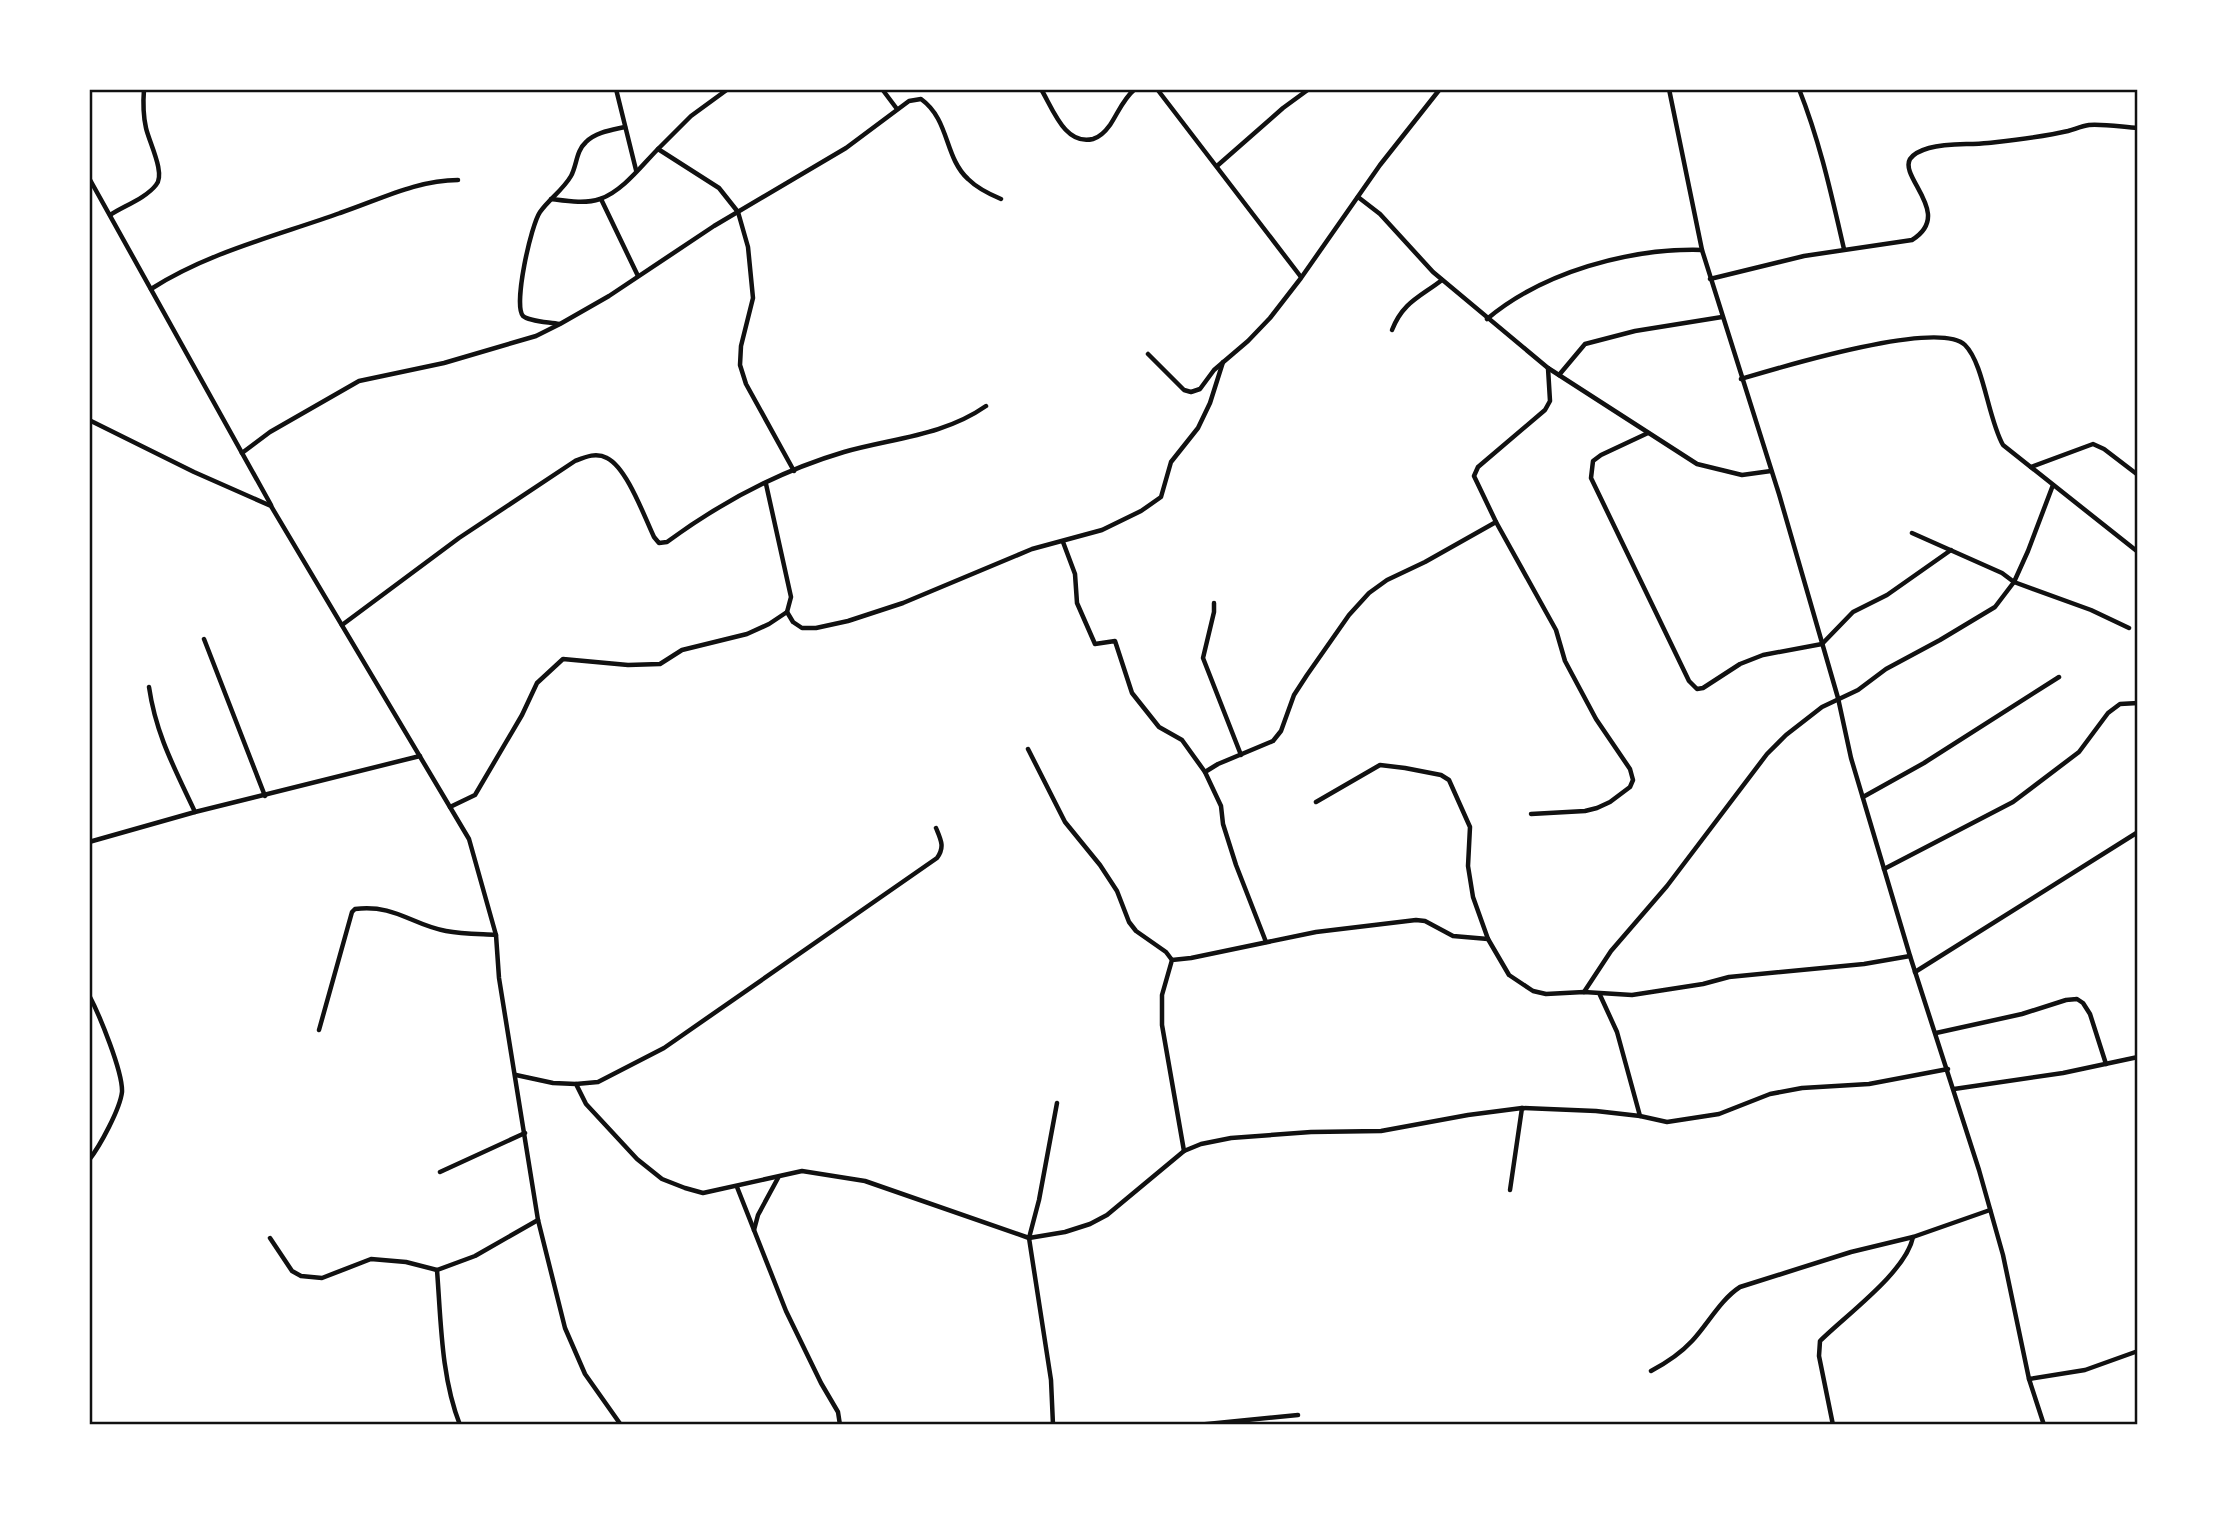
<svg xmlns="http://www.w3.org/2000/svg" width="2227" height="1514" font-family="Manrope,sans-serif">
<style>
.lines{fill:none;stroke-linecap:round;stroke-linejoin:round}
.minor{stroke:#111;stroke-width:4.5}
.neatline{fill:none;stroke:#111;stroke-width:2.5}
</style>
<rect width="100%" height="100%" fill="#fff"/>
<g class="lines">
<!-- minor -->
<g class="minor">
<polyline points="616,89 636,170"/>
<polyline points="728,89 691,116 658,149 719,188 738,212 748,247 753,298 741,346 740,365 746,384 794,471"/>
<polyline points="882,89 897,109"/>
<path d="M 1041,89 C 1053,109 1065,146 1093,139 C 1100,137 1105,132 1110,125 C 1118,113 1123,99 1135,89"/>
<polyline points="1157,89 1301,277"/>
<polyline points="1669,89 1702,250 1779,494 1838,698 1851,758 1910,956 1979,1170 2003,1255 2029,1379 2044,1425"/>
<path d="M 1799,89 C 1820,142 1831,193 1844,249"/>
<polyline points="1217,166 1283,108 1309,89"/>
<polyline points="89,178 271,505"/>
<polyline points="1358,197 1380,214 1433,272 1548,368 1697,464 1742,475 1771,471"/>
<path d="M 551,199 C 567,201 585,204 600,199 C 623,191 642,165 658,149"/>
<polyline points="601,199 638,276"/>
<path d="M 110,215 C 124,206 146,198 156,185 C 166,174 149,142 146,128 C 143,115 143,102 144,89"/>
<path d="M 1710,279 L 1804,256 L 1912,240 C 1954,214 1899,178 1910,159 C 1914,153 1922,150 1929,148 C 1948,143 1968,145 1988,143 C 2014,140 2043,137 2068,131 C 2075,129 2082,126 2089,125 C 2105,124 2122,127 2138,128"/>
<path d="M 151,289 C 209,252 276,236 340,213 C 379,200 417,180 458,180"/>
<path d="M 1487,319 C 1543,272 1629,248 1702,250"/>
<path d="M 559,324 C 550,322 530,322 523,316 C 513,305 531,225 540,212 C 549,199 563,190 571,176 C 577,165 576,151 586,142 C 596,132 612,130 625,127"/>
<path d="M 1392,330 C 1403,302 1420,297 1442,280"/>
<polyline points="1148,354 1184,390 1191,392 1200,389 1214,370 1248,341 1270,318 1301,278 1380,165 1440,89"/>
<polyline points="1559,375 1585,344 1635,331 1722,317"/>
<path d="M 1741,379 C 1778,368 1938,319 1965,345 C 1984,364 1988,419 2003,445 L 2138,552"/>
<polyline points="89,420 194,472 271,506 469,839 496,935 499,978 538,1220 565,1328 585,1374 621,1425"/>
<polyline points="1648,433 1601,455 1593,461 1591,478 1689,681 1697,689 1703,688 1740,664 1763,655 1822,644 1853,612 1887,595 1951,550"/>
<path d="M 242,453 L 270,432 L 359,381 L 444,363 L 536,336 L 560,324 L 609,296 L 714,226 L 846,148 L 909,101 L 921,99 C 950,120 944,157 968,179 C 977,188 989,194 1001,199"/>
<polyline points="2031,467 2093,444 2104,449 2138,475"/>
<polyline points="1912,533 2002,573 2014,582 2028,551 2053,485"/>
<polyline points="1063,542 1075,574 1077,603 1095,644 1115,641 1132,693 1159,727 1182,740 1205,772"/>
<polyline points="1214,603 1214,612 1203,658 1241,755"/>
<polyline points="787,612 793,622 802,628 816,628 848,621 903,603 1032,549 1102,530 1141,511 1161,497 1171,462 1198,428 1210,403 1223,362"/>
<path d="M 342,625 L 459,538 L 575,461 C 585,457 596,452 607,458 C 627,468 644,516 654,537 L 659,543 L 667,542 C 720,503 780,471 844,452 C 893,438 943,436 986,406"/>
<polyline points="204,639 265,796"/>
<path d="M 149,687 C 156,735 175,769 195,812"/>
<polyline points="1028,749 1065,822 1100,865 1117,891 1129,922 1136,931 1166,952 1172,960"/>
<polyline points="1863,797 1924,763 2059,677"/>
<polyline points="1316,802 1380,765 1405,768 1441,775 1449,780 1470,827 1468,866 1473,897 1488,939 1509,975 1533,991 1546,994 1584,992 1632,995 1703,984 1729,977 1864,964 1910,956"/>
<polyline points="450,807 475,795 522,715 537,683 563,659 628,665 660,664 682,650 747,634 769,624 787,612 791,597 766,484"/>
<polyline points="1531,814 1585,811 1597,808 1610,802 1630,787 1633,780 1630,769 1596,719 1565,661 1556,630 1496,522 1474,476 1478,467 1545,410 1550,401 1548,368"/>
<polyline points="89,842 195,812 420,756"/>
<polyline points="1884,869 2013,802 2079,752 2108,713 2120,704 2138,703"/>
<polyline points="1266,942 1236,865 1223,824 1221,806 1205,772 1218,764 1273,741 1281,731 1294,695 1307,675 1349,615 1369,593 1387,580 1425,562 1496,522"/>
<polyline points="1915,972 2138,832"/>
<polyline points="1584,992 1611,951 1667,886 1767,754 1786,735 1822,707 1858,690 1886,669 1940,640 1995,607 2014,582 2091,610 2129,628"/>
<path d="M 89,995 C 99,1014 123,1072 122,1092 C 120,1109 100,1146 89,1160"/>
<polyline points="1600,995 1617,1032 1640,1116"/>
<path d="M 319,1030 L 352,912 L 355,909 C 395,904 412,925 446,931 C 462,934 480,934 496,935"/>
<polyline points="1936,1033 2022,1014 2066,1000 2077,999 2083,1003 2090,1014 2106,1064"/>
<polyline points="516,1075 553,1083 576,1084 586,1104 637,1159 662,1179 685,1188 703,1193 802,1171 865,1181 1029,1238 1065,1232 1090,1224 1107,1215 1184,1151 1201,1144 1231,1138 1311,1132 1381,1131 1468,1115 1522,1108 1596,1111 1640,1116 1667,1122 1719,1114 1770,1094 1802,1088 1869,1084 1948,1069"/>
<path d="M 576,1084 L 598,1082 L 664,1048 L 937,858 C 945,847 941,840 936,828"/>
<polyline points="1954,1089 2063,1073 2138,1057"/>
<polyline points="1184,1151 1162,1025 1162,995 1172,960 1191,958 1316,932 1416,920 1425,921 1453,936 1488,939"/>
<polyline points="440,1172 525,1133"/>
<polyline points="737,1187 786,1311 821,1383 838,1412 840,1425"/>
<polyline points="1510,1190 1522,1108"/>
<polyline points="754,1230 758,1215 778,1178"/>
<polyline points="270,1238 292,1271 301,1276 322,1278 371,1259 406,1262 437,1270 475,1256 538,1220"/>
<path d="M 437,1270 C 441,1321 441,1377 460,1425"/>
<path d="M 1651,1371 C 1666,1363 1680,1354 1692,1341 C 1708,1324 1720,1300 1740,1287 L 1851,1252 L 1913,1237 L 1990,1210"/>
<polyline points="2029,1379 2085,1370 2138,1351"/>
<polyline points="1053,1425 1051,1380 1029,1238 1039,1200 1057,1103"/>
<polyline points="1197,1425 1298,1415"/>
<path d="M 1833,1425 L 1819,1356 L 1820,1341 C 1846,1315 1906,1272 1913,1237"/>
</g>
</g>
<!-- border -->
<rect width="2227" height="1514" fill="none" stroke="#ffffff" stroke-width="182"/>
<rect x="91" y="91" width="2045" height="1332" class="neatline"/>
</svg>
